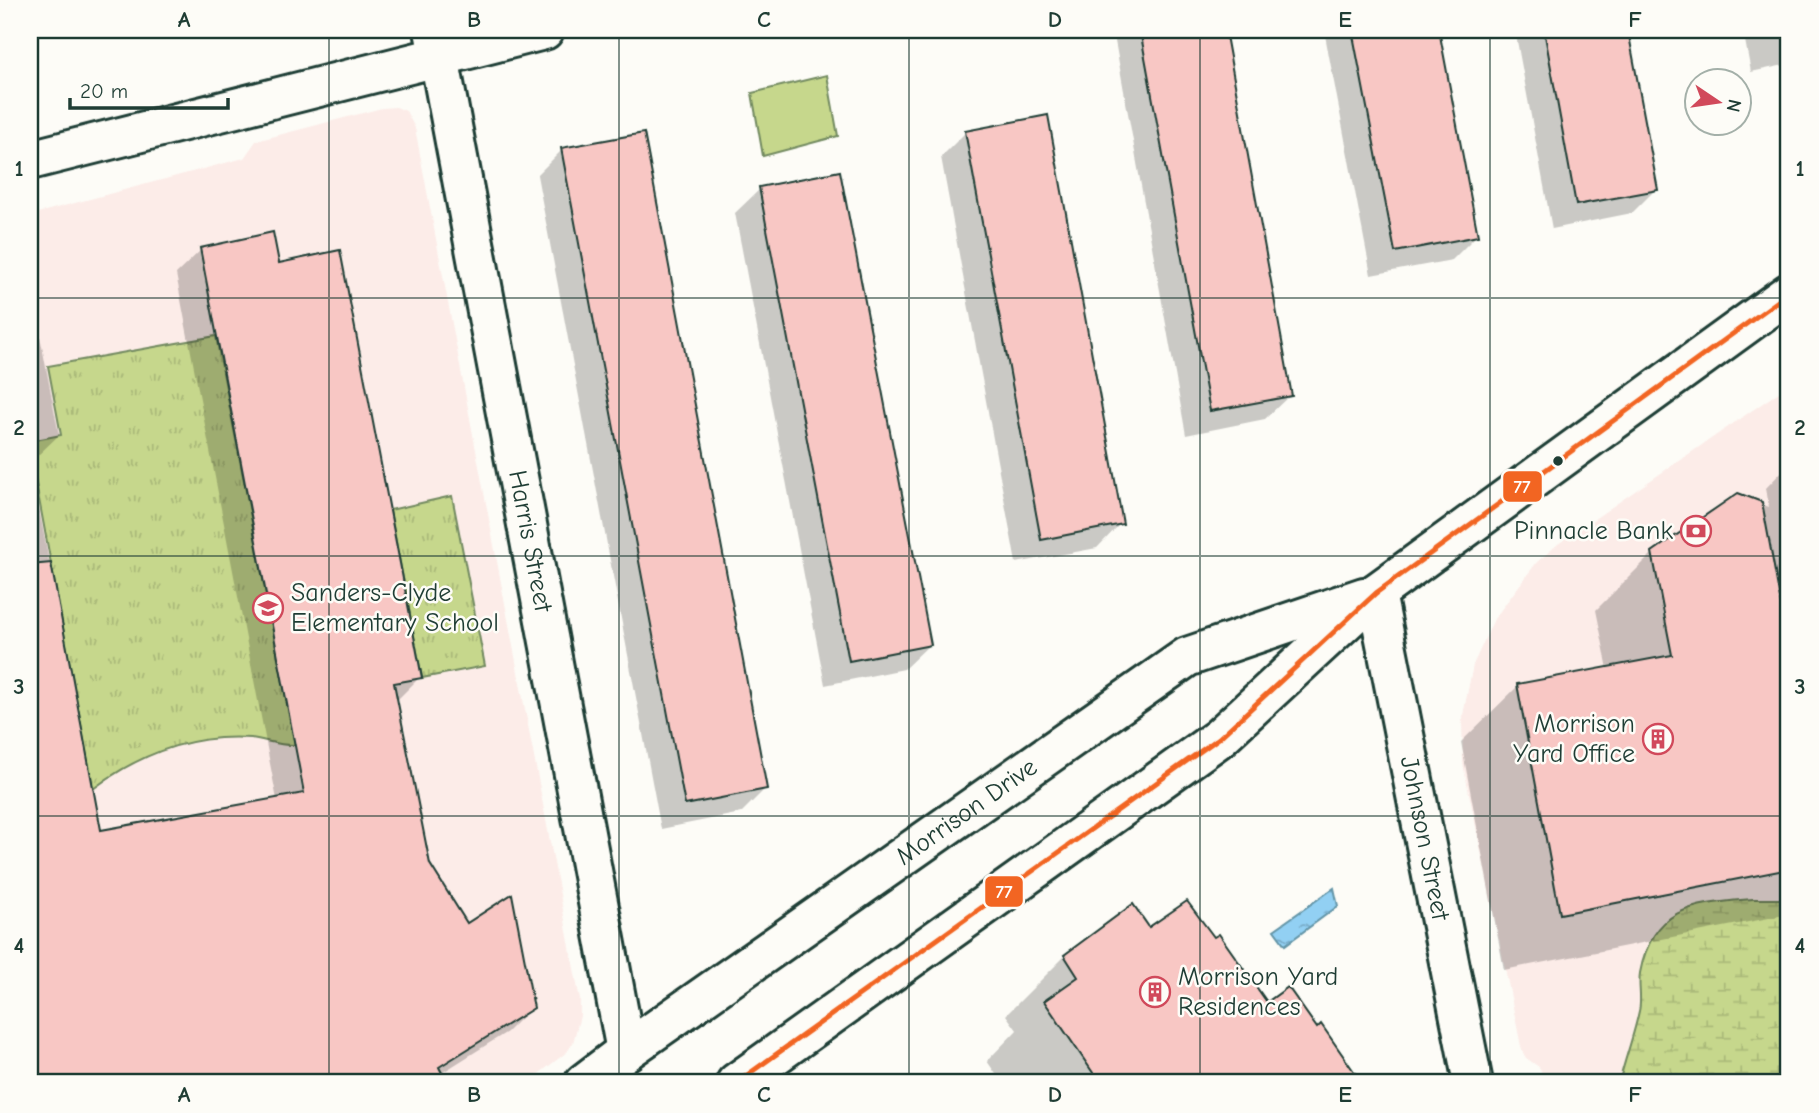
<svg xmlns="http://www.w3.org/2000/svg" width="1819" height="1113" font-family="'Comic Neue',sans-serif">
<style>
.built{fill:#fcece8}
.grass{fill:url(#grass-tufts);stroke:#728a60;stroke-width:2}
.wetland{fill:url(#wetland-marsh);stroke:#728a60;stroke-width:2}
.pitch{fill:#c6d78c;stroke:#728a60;stroke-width:2}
.water{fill:url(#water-ripples);stroke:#6495a7;stroke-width:2}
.shadow{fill:#0003}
.building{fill:#f8c7c4;stroke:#1f3d34;stroke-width:2}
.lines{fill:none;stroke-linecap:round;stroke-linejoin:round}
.minor-casing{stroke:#1f3d34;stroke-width:44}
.secondary-casing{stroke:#1f3d34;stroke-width:44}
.minor{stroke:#fdfcf7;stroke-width:38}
.secondary{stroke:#fdfcf7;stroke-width:38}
.bus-1-casing{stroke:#fdfcf7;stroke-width:10}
.bus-1{stroke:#f26522;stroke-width:5}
.grid{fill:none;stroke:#1f3d34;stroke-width:2;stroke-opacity:0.55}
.bus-dot{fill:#1f3d34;stroke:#fdfcf7;stroke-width:2.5}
.labels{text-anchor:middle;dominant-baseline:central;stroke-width:5;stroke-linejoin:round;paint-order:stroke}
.poi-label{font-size:26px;fill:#1f3d34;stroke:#fdfcf7;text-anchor:end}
.street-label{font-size:26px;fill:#1f3d34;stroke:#fdfcf7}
.line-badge{stroke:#fdfcf7;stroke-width:2.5}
.badge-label{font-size:19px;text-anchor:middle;font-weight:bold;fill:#fff}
.neatline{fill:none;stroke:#1f3d34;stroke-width:2.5}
.grid-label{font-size:23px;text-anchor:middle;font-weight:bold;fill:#1f3d34}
</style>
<defs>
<pattern id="grass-tufts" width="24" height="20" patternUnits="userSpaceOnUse" patternTransform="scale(1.75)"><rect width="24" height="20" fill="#c6d78c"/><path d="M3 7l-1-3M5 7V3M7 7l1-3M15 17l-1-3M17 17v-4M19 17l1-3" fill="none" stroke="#aab979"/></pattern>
<pattern id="wetland-marsh" width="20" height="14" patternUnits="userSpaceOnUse" patternTransform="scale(1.75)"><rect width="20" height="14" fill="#c6d78c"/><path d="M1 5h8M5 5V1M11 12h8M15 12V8" fill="none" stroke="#aab979"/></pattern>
<pattern id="water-ripples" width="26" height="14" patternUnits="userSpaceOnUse" patternTransform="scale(1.75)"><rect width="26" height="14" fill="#92d0f3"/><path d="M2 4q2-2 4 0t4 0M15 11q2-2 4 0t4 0" fill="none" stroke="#77aac6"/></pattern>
</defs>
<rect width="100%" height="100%" fill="#fdfcf7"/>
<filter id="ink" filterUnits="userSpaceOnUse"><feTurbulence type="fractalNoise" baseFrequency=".0143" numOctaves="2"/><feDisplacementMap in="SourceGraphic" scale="14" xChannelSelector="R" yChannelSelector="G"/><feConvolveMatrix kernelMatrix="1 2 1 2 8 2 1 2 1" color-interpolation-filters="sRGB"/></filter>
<g filter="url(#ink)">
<!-- built -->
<g class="built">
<polygon points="396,107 406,111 415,128 580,1000 580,1016 573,1043 567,1052 527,1083 30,1083 30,215 244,158 256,141 382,108"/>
<polygon points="1789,385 1789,899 1713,903 1646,952 1640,975 1640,1008 1619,1083 1547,1083 1539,1067 1526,1058 1522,1051 1463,764 1462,720 1473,665 1494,619 1537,562 1558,544"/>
</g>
<!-- grass -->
<g class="grass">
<path d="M 216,336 L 295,745 C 279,746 267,740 251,738 C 193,734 140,753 93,789 L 30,451 L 30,441 L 61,435 L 48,366 Z"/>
<polygon points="452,496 485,666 422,678 390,510"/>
</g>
<!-- wetland -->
<path class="wetland" d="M 1753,899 L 1789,899 L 1789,1083 L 1619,1083 C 1625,1059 1634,1035 1639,1011 C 1642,999 1638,985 1640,973 C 1653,905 1695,904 1753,899 Z"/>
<!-- pitch -->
<polygon class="pitch" points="827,75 838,136 763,156 752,93"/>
<!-- water -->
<polygon class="water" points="1334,888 1338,906 1285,945 1274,930"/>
<!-- shadow -->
<g class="shadow">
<polygon points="1113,30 1223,30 1290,395 1265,419 1186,435"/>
<polygon points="1324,30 1437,30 1476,236 1452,260 1371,275"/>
<polygon points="1515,30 1627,30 1656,189 1632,213 1552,229"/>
<polygon points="1743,30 1789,30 1789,64 1751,72"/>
<polygon points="966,132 1121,523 1097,548 1016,563 941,157"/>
<polygon points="562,150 765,789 741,813 661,829 537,175"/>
<polygon points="760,189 929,645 904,669 825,685 735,213"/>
<polygon points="201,250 277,265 420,677 396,701 428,865 466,925 532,1007 507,1032 440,1074 443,1079 438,1083 30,1083 30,461 100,832 277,800 176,274"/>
<polygon points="31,289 59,435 34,459 30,460"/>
<polygon points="1789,464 1789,914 1504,970 1461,742 1518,686 1608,669 1596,610 1653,553 1739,495 1769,507 1766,488"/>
<polygon points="1133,906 1149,929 1267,1005 1316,1030 1321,1027 1360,1083 1002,1083 987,1061 1017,1030 1006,1015 1065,956"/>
</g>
<!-- building -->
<g class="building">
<polygon points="1140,30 1225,30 1292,396 1210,411"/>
<polygon points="1352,30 1439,30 1478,236 1395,252"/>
<polygon points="1544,30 1628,30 1658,190 1576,205"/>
<polygon points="1048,115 1123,524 1041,540 965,131"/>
<polygon points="644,133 767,789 685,805 561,148"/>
<polygon points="840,171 931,645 849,661 759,187"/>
<polygon points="273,232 279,263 340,250 422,678 394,683 430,864 467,923 512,894 534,1008 439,1067 447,1083 30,1083 30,565 51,563 101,830 304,793 200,248"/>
<polygon points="1738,493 1762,502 1789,648 1789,869 1560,914 1517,684 1672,655 1652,552"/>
<polygon points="1187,901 1214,937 1219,934 1267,1002 1288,987 1317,1028 1321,1024 1362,1083 1100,1083 1044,1001 1078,977 1064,955 1133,904 1149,927"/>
</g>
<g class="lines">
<!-- minor casing -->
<g class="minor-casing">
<g id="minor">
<path id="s1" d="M 434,30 L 626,1051"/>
<polyline points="30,160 544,30"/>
<path id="s2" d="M 1376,593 L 1473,1083"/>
</g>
</g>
<!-- secondary casing -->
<g class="secondary-casing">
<g id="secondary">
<path id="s3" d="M 584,1083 L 626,1051 L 1187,657 L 1364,597"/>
<polyline points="736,1083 1219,738 1376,593 1789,293"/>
</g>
</g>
<!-- minor -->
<use href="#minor" class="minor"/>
<!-- secondary -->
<use href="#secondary" class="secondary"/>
<!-- bus-1 casing -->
<g class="bus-1-casing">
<polyline id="bus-1" points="736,1083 1219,738 1376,593 1789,293"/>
</g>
<!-- bus-1 -->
<use href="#bus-1" class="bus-1"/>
</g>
</g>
<!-- grid -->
<path class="grid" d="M 329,30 L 329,1083M 619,30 L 619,1083M 909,30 L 909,1083M 1200,30 L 1200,1083M 1490,30 L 1490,1083M 30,298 L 1789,298M 30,556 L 1789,556M 30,816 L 1789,816"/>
<!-- icons -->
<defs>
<g id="bank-ring" transform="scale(1.575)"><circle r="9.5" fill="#fdfcf7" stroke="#d1495b" stroke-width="1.5"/><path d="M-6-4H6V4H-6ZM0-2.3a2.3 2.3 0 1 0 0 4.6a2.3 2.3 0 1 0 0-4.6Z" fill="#d1495b"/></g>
<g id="school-ring" transform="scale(1.575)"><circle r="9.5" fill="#fdfcf7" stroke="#d1495b" stroke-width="1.5"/><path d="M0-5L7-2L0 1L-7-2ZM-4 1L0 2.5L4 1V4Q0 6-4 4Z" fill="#d1495b"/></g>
<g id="building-ring" transform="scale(1.575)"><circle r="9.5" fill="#fdfcf7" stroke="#d1495b" stroke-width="1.5"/><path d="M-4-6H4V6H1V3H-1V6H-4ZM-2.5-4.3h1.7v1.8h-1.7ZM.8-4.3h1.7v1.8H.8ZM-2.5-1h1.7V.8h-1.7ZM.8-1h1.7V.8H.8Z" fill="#d1495b"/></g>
</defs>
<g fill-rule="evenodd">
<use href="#bank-ring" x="1696" y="531"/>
<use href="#school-ring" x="268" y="608"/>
<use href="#building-ring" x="1658" y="739"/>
<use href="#building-ring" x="1155" y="992"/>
</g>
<!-- markers -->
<circle class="bus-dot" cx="1558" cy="461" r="6"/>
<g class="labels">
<!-- poi labels -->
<g class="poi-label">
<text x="1673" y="531">Pinnacle Bank</text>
<text x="291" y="593" text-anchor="start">Sanders-Clyde<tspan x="291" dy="30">Elementary School</tspan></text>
<text x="1635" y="724">Morrison<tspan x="1635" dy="30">Yard Office</tspan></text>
<text x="1178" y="977" text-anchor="start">Morrison Yard<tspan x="1178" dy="30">Residences</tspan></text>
</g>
<!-- street labels -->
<g class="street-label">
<text stroke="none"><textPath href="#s1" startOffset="520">Harris Street</textPath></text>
<text stroke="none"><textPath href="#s3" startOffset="469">Morrison Drive</textPath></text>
<text stroke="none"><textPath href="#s2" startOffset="250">Johnson Street</textPath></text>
</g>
</g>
<g class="line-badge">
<rect x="1502" y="470" width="41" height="33" rx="7" fill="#f26522"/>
<rect x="984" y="875" width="40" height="33" rx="7" fill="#f26522"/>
</g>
<g class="badge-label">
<text x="1522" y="493">77</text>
<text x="1004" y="898">77</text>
</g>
<!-- margin -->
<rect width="1819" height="1113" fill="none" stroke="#fdfcf7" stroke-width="77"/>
<!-- north arrow -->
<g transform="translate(1718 102) rotate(103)"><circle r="33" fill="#fdfcf7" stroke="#a4b0a9" stroke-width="2"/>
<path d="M0-5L12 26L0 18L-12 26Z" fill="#d1495b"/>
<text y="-10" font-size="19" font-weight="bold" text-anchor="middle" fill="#1f3d34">N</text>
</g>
<!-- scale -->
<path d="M70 98v10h158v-10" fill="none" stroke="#1f3d34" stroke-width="3.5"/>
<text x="80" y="98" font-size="21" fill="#1f3d34" stroke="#fdfcf7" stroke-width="5" paint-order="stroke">20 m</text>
<rect x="38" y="38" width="1742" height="1036" class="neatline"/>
<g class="grid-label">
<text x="184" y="27">A</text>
<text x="474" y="27">B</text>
<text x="764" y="27">C</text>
<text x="1055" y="27">D</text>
<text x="1345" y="27">E</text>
<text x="1635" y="27">F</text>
<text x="19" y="176">1</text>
<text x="1800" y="176">1</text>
<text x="19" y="435">2</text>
<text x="1800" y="435">2</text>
<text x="19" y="694">3</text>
<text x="1800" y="694">3</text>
<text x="19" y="953">4</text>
<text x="1800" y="953">4</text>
<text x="184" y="1102">A</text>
<text x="474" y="1102">B</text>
<text x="764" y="1102">C</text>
<text x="1055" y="1102">D</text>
<text x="1345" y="1102">E</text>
<text x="1635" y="1102">F</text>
</g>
</svg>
